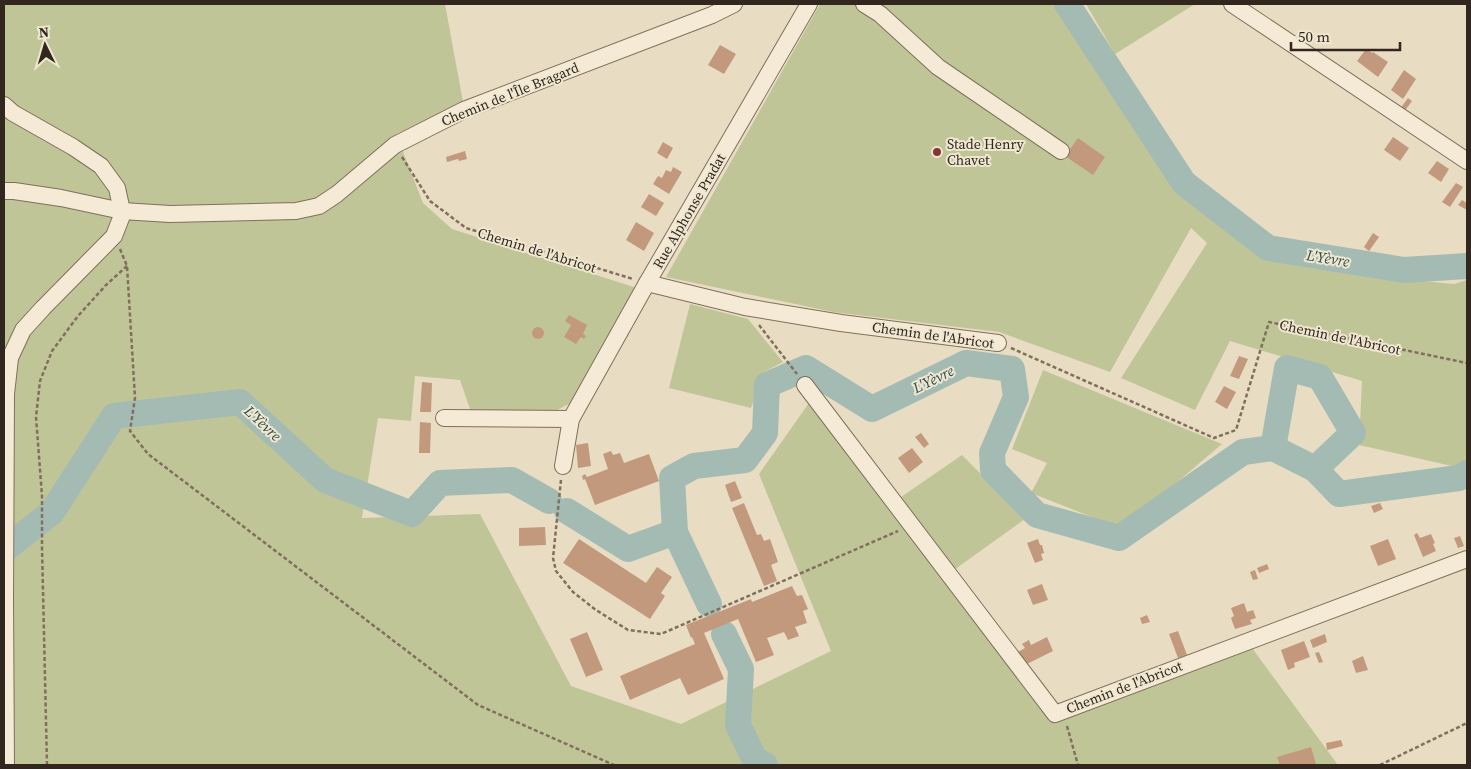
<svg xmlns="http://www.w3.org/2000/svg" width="1471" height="769" font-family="'Source Serif 4',serif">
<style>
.green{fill:#c0c598}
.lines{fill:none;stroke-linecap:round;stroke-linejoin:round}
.river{stroke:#a4bbb4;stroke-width:26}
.building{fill:#c2997d}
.minor-casing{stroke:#806f5c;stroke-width:18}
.path{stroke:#806f5c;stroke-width:2.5;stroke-dasharray:4 2.5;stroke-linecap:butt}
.minor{stroke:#f4ead5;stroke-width:16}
.poi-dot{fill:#883334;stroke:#f0e7d1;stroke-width:2}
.labels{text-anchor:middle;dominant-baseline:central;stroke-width:4;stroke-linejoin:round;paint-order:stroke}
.street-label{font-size:14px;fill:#32271e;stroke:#f0e7d1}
.poi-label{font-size:14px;fill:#32271e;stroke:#f0e7d1;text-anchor:start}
.water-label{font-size:15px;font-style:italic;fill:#2f504d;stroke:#f0e7d1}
</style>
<rect width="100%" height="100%" fill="#e8ddc3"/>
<!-- green -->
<g class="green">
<polygon points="4,4 445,4 463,102 396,134 423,203 452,229 640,289 571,403 543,417 472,415 460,380 415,376 411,421 378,418 362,518 480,514 571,686 681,724 831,651 759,474 816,393 1054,711 1244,637 1338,765 4,765"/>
<polygon points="820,4 1057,4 1182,192 1245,243 1286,261 1401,279 1454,284 1467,280 1467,468 1465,469 1359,445 1362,381 1230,341 1195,410 1121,378 1207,243 1191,228 1110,372 999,332 833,312 666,277"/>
<polygon points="1086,4 1195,4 1115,54"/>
<polygon points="690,304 748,319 783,362 764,372 751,408 669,388"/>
<polygon points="1043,370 1222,444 1122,529 1031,493 1047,463 1012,449"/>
<polygon points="962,455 1025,519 954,570 901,497"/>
</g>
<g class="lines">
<!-- river -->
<g class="river">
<polyline points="1067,4 1184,183 1268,248 1404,270 1467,266"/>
<polyline points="1273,448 1287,368 1320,377 1353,433 1315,469"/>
<polyline points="567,511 628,549 675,532"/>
<polyline points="4,550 52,512 114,416 240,402 325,480 412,514 440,483 512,480 549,501"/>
<polyline points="709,604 675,532 672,478 694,466 745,460 765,433 767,385 806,368 872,409 966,363 1012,369 1016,397 992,453 993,470 1037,515 1119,538 1243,452 1273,448 1315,469 1339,494 1459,478 1467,473"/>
<polyline points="724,634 741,669 738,725 755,760 765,765"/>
</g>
</g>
<!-- building -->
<g class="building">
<polygon points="720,45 736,54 724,74 708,65"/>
<polygon points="1366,49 1372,53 1373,52 1388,62 1378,77 1357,61"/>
<polygon points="1404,70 1416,79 1403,99 1391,90"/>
<polygon points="1408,98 1412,101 1404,112 1400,109"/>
<polygon points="1393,137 1409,148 1400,161 1384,150"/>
<polygon points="1078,138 1105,157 1093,175 1065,156"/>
<polygon points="663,142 673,148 667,159 657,153"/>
<polygon points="465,151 467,159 459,161 458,159 447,162 446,157"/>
<polygon points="1437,161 1449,169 1441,182 1428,173"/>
<polygon points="673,167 682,172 669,194 653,184 658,176 662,178 666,170 671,172"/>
<polygon points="1456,183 1463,187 1450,207 1442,202"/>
<polygon points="649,194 664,203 656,216 641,207"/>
<polygon points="1462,200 1467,203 1467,210 1458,205"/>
<polygon points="636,222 654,233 644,251 626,240"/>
<polygon points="1373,233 1379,237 1369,251 1364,247"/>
<polygon points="569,315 587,325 583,334 586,336 584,339 581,337 576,344 564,337 571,325 565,321"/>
<circle cx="538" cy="333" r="6"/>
<polygon points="1239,356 1248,359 1239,379 1230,376"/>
<polygon points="422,382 432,383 431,412 420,412"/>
<polygon points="1224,386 1236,392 1227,409 1215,402"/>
<polygon points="420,422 431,423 430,453 419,453"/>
<polygon points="921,433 929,444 924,448 915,437"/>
<polygon points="588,443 591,466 578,468 576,445"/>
<polygon points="912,448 923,462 909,473 898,458"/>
<polygon points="611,451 613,455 620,453 624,463 649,454 659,481 595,505 585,479 583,480 582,476 585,474 587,477 608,469 603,454"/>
<polygon points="735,481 742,498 731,502 725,485"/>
<polygon points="744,503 757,535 761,534 764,541 770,539 778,562 771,565 777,581 764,586 732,508"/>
<polygon points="1380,503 1383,509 1374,513 1371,506"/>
<polygon points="545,527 546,545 519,546 519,528"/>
<polygon points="1417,533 1420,538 1431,534 1435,543 1433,544 1436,551 1423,557 1414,535"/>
<polygon points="1460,536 1464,546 1458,548 1454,538"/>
<polygon points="579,539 646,583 657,567 672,577 661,593 665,596 650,619 563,563"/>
<polygon points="1038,539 1040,545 1042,545 1044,553 1041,554 1043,560 1035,563 1027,543"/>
<polygon points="1388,539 1396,559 1378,566 1370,546"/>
<polygon points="1267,564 1269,569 1259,573 1257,568"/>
<polygon points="1255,570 1258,579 1253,580 1250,572"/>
<polygon points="1042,584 1048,600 1033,605 1027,590"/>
<polygon points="792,586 797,596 802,595 808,609 803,611 807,623 795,627 799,636 788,640 784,632 767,638 774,655 756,662 738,619 704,633 724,679 688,695 680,678 630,700 620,676 695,644 692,637 691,638 686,625 751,599 752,602"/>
<polygon points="1244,603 1247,612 1253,610 1256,618 1250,620 1252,624 1235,629 1231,618 1234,616 1231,608"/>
<polygon points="1147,615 1150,622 1142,624 1140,618"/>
<polygon points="1178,631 1187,655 1178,658 1169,634"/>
<polygon points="587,632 603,670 586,677 570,639"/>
<polygon points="1325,634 1327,642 1313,648 1310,640"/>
<polygon points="1047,637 1053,651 1025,665 1018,652 1025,648 1022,644 1029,640 1031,645"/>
<polygon points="1304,641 1310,657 1294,663 1295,667 1288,670 1281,650"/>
<polygon points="1319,652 1323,662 1319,663 1315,653"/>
<polygon points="1363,656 1368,670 1356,673 1352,661"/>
<polygon points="1341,740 1343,746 1327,750 1326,743"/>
<polygon points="1311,747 1316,764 1280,765 1277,757"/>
</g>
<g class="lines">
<!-- minor casing -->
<g class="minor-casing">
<g id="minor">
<polyline points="864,4 880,14 938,67 1061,151"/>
<polyline points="1232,4 1467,161"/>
<polyline points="4,105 13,113 73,147 101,166 117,188 122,211 121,218 114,236 43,308 23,330 10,358 6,394 5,599 6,765"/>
<polyline points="4,191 14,191 61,198 122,211 170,214 296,211 319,206 337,194 395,145 464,110 712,15 734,4"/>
<polyline points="647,283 745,307 841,323 998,343"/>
<polyline points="805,385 1055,714 1467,559"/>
<polyline points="444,418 571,419"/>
<polyline points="563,466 571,419 647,283 809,4"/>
</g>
</g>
<!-- path -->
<g class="path">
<polyline points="402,157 430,201 466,228 633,279"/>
<polyline points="120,249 127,266 135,398 130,431 148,454 478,705 614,765"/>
<polyline points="759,325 797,374"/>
<polyline points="1011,348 1214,438 1236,430 1269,322 1467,363"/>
<polyline points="561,480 553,558 556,571 573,592 596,610 628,630 661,634 898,531"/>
<polyline points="1067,726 1078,765"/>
<polyline points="47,765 42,547 42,496 36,417 40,381 52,351 78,316 106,285 127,266"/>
<polyline points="1380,765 1467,723"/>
</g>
<!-- minor -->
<use href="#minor" class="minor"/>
</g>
<!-- markers -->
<circle class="poi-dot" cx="937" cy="152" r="5"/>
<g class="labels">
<!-- street labels -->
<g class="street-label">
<text transform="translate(510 94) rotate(-22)">Chemin de l'Île Bragard</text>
<text transform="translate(689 211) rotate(-60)">Rue Alphonse Pradat</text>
<text transform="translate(537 250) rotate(17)">Chemin de l'Abricot</text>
<text transform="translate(933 335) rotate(8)">Chemin de l'Abricot</text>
<text transform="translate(1340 337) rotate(12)">Chemin de l'Abricot</text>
<text transform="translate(1124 687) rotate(-21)">Chemin de l'Abricot</text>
</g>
<!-- poi labels -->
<g class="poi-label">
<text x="947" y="144">Stade Henry<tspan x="947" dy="16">Chavet</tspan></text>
</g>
<!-- water labels -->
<g class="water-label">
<text transform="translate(1328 258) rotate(9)">L'Yèvre</text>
<text transform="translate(933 379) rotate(-26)">L'Yèvre</text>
<text transform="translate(263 423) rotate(43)">L'Yèvre</text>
</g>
</g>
<!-- border -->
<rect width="1471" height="769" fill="none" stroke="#32271e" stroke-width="10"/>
<!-- north arrow -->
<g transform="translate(45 45) rotate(355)" stroke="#f0e7d1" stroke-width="4" paint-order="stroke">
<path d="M0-4L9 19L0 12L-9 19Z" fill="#32271e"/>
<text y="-8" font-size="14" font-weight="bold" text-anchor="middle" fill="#32271e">N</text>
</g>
<!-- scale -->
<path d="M1291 42v8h109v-8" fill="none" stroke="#32271e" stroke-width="2.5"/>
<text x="1298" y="42" font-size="15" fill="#32271e" stroke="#f0e7d1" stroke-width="4" paint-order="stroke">50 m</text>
</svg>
